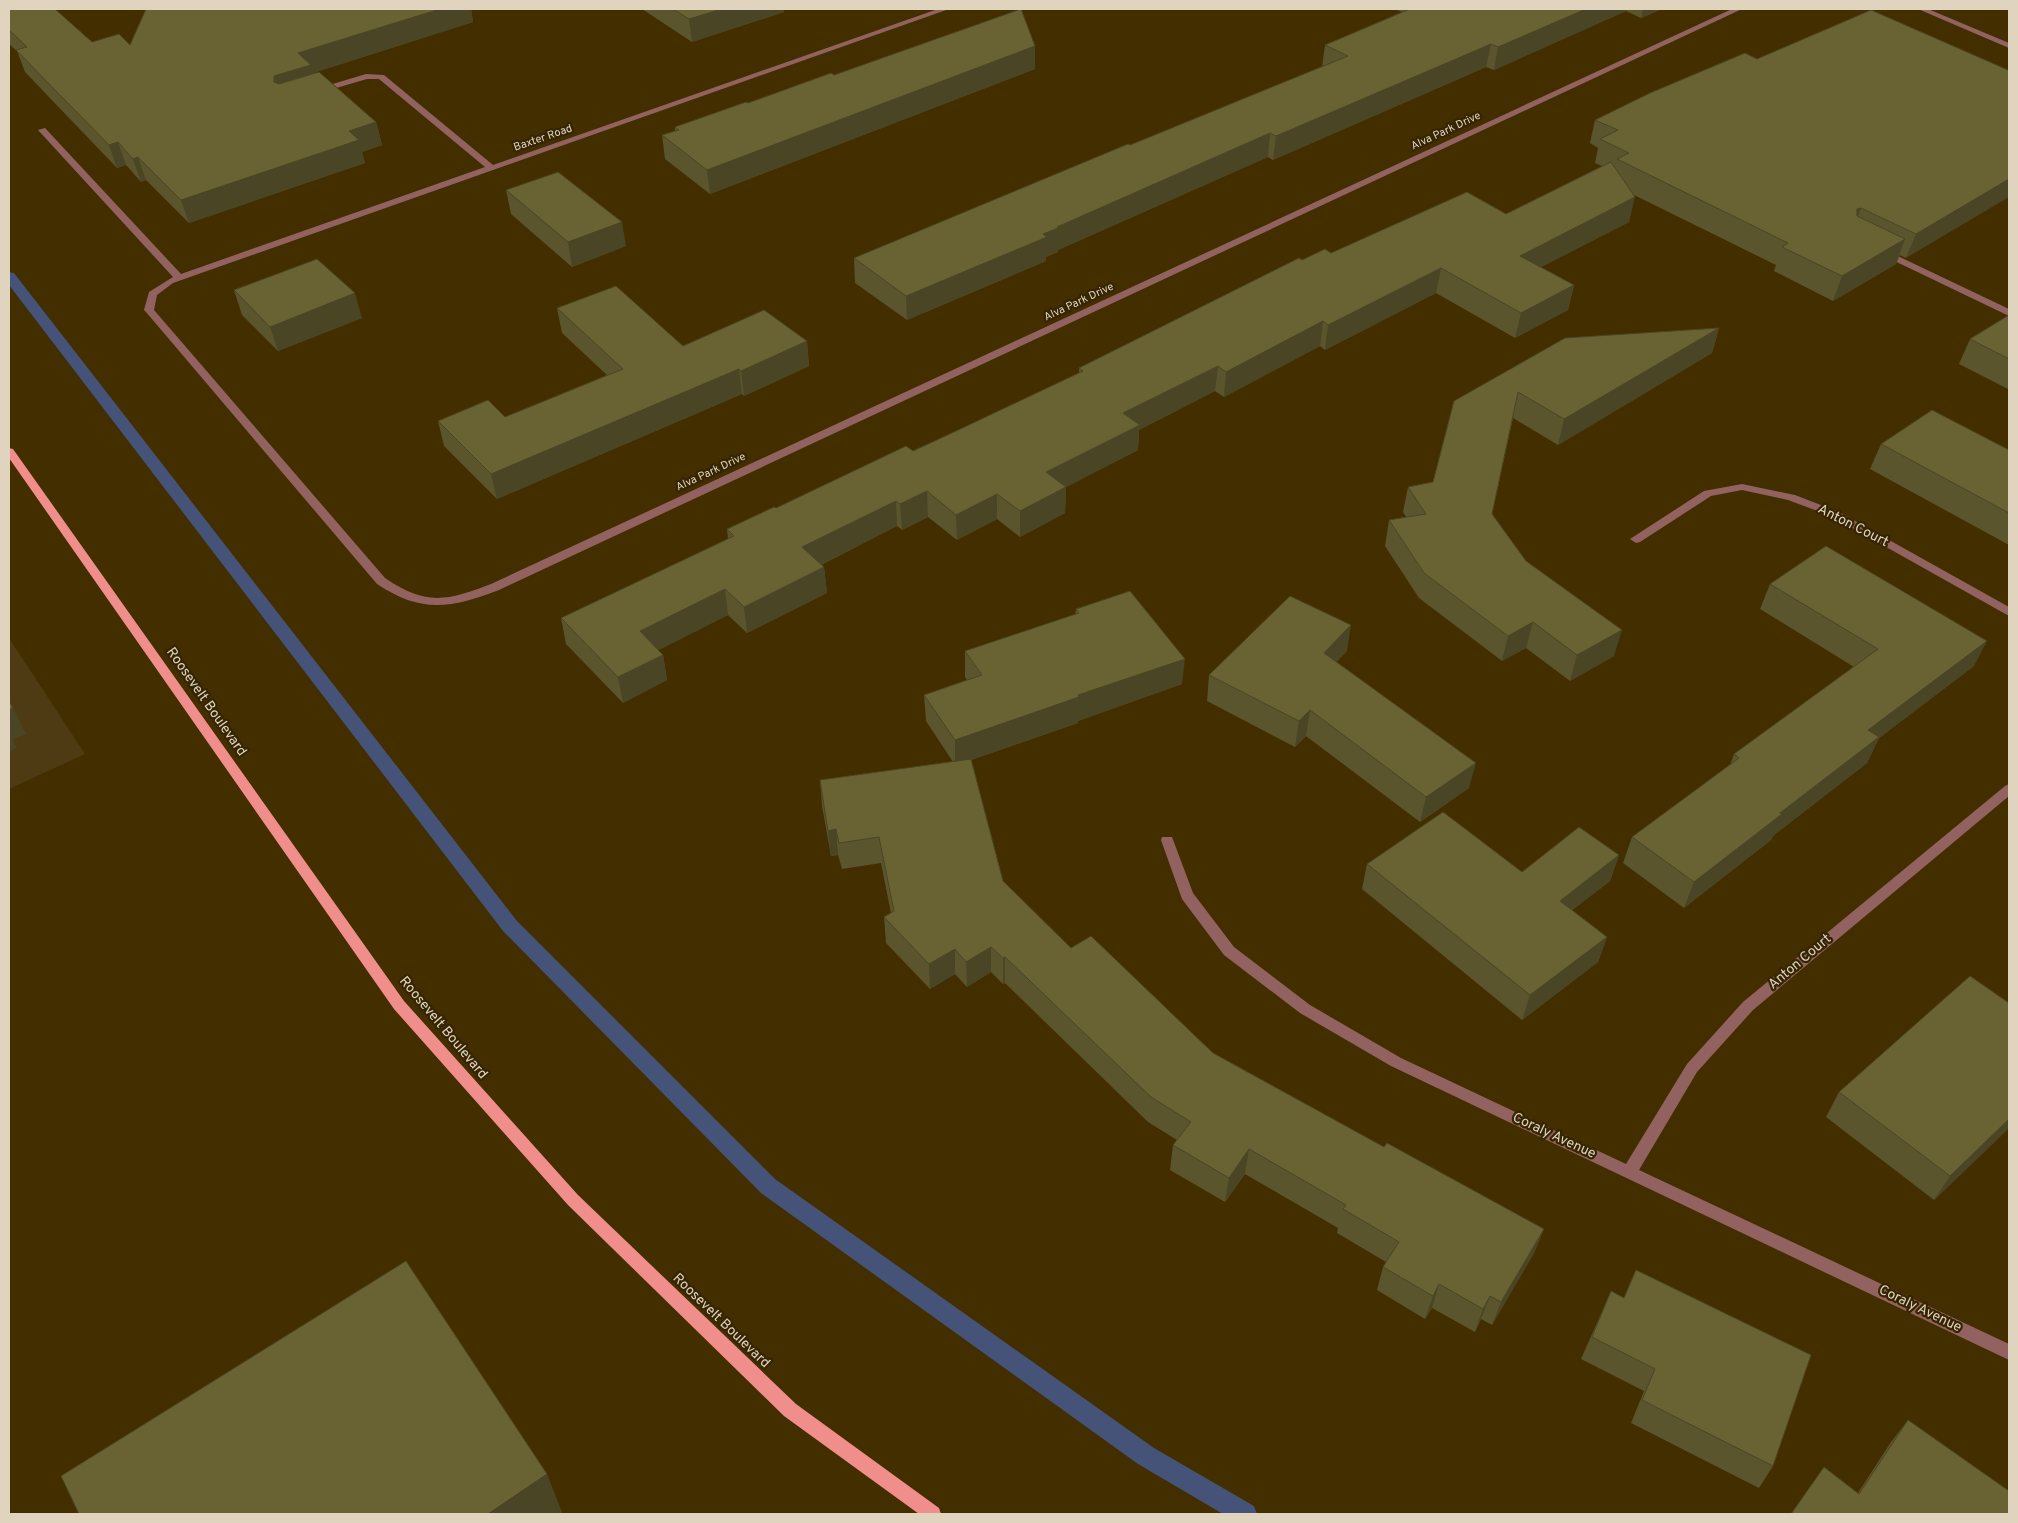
<svg xmlns="http://www.w3.org/2000/svg" width="2018" height="1523" font-family="Overpass,sans-serif">
  <rect width="100%" height="100%" fill="#432e00"/>
  <!-- built -->
  <path fill="#4e3a13" d="M 9,638 L 85,754 L 9,789 Z"/>
  <g fill="none" stroke-linecap="round" stroke-linejoin="round">
    <!-- stream -->
    <path fill="#445377" fill-rule="evenodd" d="M 9,272 L 14,273 L 517,921 L 775,1179 L 1154,1448 L 1254,1506 L 1257,1514 L 1223,1514 L 1138,1464 L 761,1193 L 503,931 L 9,285 Z"/>
    <!-- minor -->
    <g fill="#926260" fill-rule="evenodd">
      <path d="M 938,9 L 949,9 L 173,283 L 157,295 L 154,310 L 385,578 C 426,606 447,601 491,584 L 1732,9 L 1742,9 L 499,590 C 451,608 422,614 377,584 L 146,312 L 144,310 L 149,292 L 173,277 L 38,130 L 45,128 L 181,274 L 485,167 L 379,79 L 367,79 L 319,93 L 315,91 L 316,89 L 366,74 L 384,75 L 493,165 Z"/>
      <path d="M 1918,9 L 1928,9 L 2009,43 L 2009,48 Z"/>
      <path d="M 1883,249 L 2009,309 L 2009,316 L 1880,254 L 1878,252 Z"/>
      <path d="M 1742,484 L 1795,495 L 1839,512 L 2009,607 L 2009,616 L 1831,516 L 1788,500 L 1742,490 L 1711,496 L 1640,542 L 1636,543 L 1630,539 L 1704,491 Z"/>
      <path d="M 2009,784 L 2009,796 L 1753,1010 L 1697,1072 L 1639,1170 L 2009,1344 L 2009,1360 L 1391,1066 L 1300,1013 L 1224,955 L 1182,899 L 1161,840 L 1162,837 L 1172,837 L 1193,893 L 1234,947 L 1310,1005 L 1401,1058 L 1626,1164 L 1687,1064 L 1743,1002 L 2005,786 Z"/>
    </g>
    <!-- major -->
    <path fill="#f08e8b" fill-rule="evenodd" d="M 9,448 L 13,449 L 404,1001 L 578,1195 L 796,1404 L 939,1508 L 941,1514 L 919,1514 L 784,1416 L 568,1205 L 394,1009 L 9,458 Z"/>
  </g>
  <!-- wall -->
  <g fill="#5a552d">
    <path d="M 9,9 L 92,42 L 130,45 L 146,9 L 471,9 L 473,22 L 313,73 L 376,122 L 382,145 L 362,152 L 365,163 L 189,223 L 146,180 L 141,182 L 126,165 L 117,168 L 25,72 L 17,51 L 9,44 Z"/>
    <path d="M 642,9 L 784,9 L 784,12 L 692,42 Z"/>
    <path d="M 1395,9 L 1662,9 L 1641,18 L 1626,11 L 1494,70 L 1486,67 L 1273,160 L 1268,157 L 1058,250 L 1058,252 L 1046,257 L 1046,261 L 907,320 L 855,283 L 854,258 L 1322,67 L 1325,45 L 1402,12 Z"/>
    <path d="M 1035,46 L 1035,69 L 710,194 L 665,159 L 662,135 L 675,131 L 675,127 L 834,75 Z"/>
    <path d="M 1757,59 L 2008,70 L 1906,258 L 1900,255 L 1896,264 L 1833,301 L 1774,271 L 1776,265 L 1632,194 L 1629,222 L 1541,267 L 1574,285 L 1568,310 L 1515,338 L 1436,293 L 1325,350 L 1320,346 L 1224,397 L 1215,391 L 1139,430 L 1138,450 L 1066,487 L 1065,513 L 1020,537 L 997,519 L 957,540 L 928,517 L 902,530 L 897,526 L 821,565 L 824,567 L 827,593 L 747,633 L 728,615 L 658,650 L 663,655 L 667,680 L 623,703 L 566,644 L 561,618 L 728,539 L 727,529 L 913,451 L 954,432 L 1079,373 L 1079,368 L 1302,260 L 1331,253 L 1506,214 L 1602,166 L 1595,163 L 1598,148 L 1590,143 L 1595,120 Z"/>
    <path d="M 506,190 L 626,246 L 572,267 L 511,214 Z"/>
    <path d="M 234,290 L 362,318 L 278,351 L 242,315 Z"/>
    <path d="M 557,308 L 683,346 L 807,341 L 809,366 L 744,396 L 742,394 L 497,499 L 444,446 L 438,421 L 505,417 L 607,375 L 562,333 Z"/>
    <path d="M 2009,315 L 2009,388 L 2008,389 L 1959,364 L 1970,339 Z"/>
    <path d="M 1719,328 L 1712,353 L 1558,445 L 1513,418 L 1492,514 L 1526,561 L 1614,656 L 1570,681 L 1526,648 L 1502,661 L 1419,598 L 1385,546 L 1389,520 L 1406,517 L 1403,512 L 1408,487 L 1433,482 L 1454,401 Z"/>
    <path d="M 1881,444 L 2009,450 L 2009,545 L 1870,469 Z"/>
    <path d="M 1770,584 L 1974,666 L 1879,738 L 1867,763 L 1774,835 L 1771,840 L 1684,908 L 1623,863 L 1632,837 L 1730,765 L 1734,754 L 1854,667 L 1760,609 Z"/>
    <path d="M 1076,609 L 1182,684 L 1078,721 L 1078,723 L 971,760 L 1003,881 L 1071,948 L 1213,1053 L 1384,1147 L 1544,1229 L 1534,1253 L 1492,1325 L 1481,1319 L 1475,1332 L 1432,1308 L 1425,1319 L 1377,1290 L 1383,1267 L 1386,1262 L 1337,1233 L 1338,1228 L 1245,1174 L 1225,1202 L 1170,1170 L 1173,1145 L 1177,1140 L 1148,1122 L 1005,983 L 1003,984 L 991,972 L 967,987 L 955,974 L 930,989 L 886,943 L 884,917 L 891,913 L 881,863 L 842,869 L 838,855 L 831,856 L 822,806 L 820,780 L 953,762 L 926,721 L 924,695 L 967,680 L 965,677 L 965,651 L 1075,615 Z"/>
    <path d="M 1347,651 L 1336,662 L 1469,788 L 1420,822 L 1306,736 L 1295,747 L 1207,701 L 1209,675 Z"/>
    <path d="M 1619,855 L 1610,881 L 1572,910 L 1607,937 L 1598,962 L 1522,1020 L 1362,889 L 1367,864 L 1522,872 Z"/>
    <path d="M 2009,1003 L 2009,1128 L 1934,1200 L 1826,1117 L 1839,1092 Z"/>
    <path d="M 1636,1270 L 1773,1466 L 1759,1488 L 1631,1423 L 1644,1391 L 1581,1359 L 1611,1291 L 1624,1298 Z"/>
    <path d="M 1908,1420 L 2009,1491 L 1791,1514 L 1858,1493 L 1891,1442 Z"/>
  </g>
  <!-- shaded-wall -->
  <g fill="#4a4524">
    <path d="M 440,9 L 471,9 L 473,22 L 313,73 L 317,87 L 280,99 L 274,82 L 274,76 L 298,53 Z"/>
    <path d="M 722,9 L 784,9 L 784,12 L 692,42 L 689,19 Z"/>
    <path d="M 1586,9 L 1627,9 L 1626,11 L 1494,70 L 1498,47 Z"/>
    <path d="M 1643,9 L 1662,9 L 1641,18 Z"/>
    <path d="M 1491,44 L 1486,67 L 1273,160 L 1276,136 Z"/>
    <path d="M 1035,46 L 1035,69 L 710,194 L 707,170 Z"/>
    <path d="M 376,122 L 382,145 L 362,152 L 365,163 L 189,223 L 181,200 L 349,131 Z"/>
    <path d="M 1270,133 L 1268,157 L 1058,250 L 1058,252 L 1046,257 L 1046,261 L 907,320 L 906,296 L 1043,234 L 1057,227 Z"/>
    <path d="M 118,142 L 126,165 L 117,168 L 109,145 Z"/>
    <path d="M 138,157 L 146,180 L 141,182 L 133,159 Z"/>
    <path d="M 2009,179 L 2009,197 L 1906,258 L 1916,234 Z"/>
    <path d="M 1635,197 L 1629,222 L 1514,281 L 1520,256 Z"/>
    <path d="M 1861,208 L 1853,232 L 1857,209 Z"/>
    <path d="M 622,222 L 626,246 L 572,267 L 568,242 Z"/>
    <path d="M 1905,239 L 1896,264 L 1833,301 L 1842,276 Z"/>
    <path d="M 1441,268 L 1436,293 L 1325,350 L 1328,325 Z"/>
    <path d="M 1574,285 L 1568,310 L 1515,338 L 1521,313 Z"/>
    <path d="M 355,293 L 362,318 L 278,351 L 270,327 Z"/>
    <path d="M 1323,321 L 1320,346 L 1224,397 L 1226,372 Z"/>
    <path d="M 1719,328 L 1712,353 L 1558,445 L 1564,419 Z"/>
    <path d="M 807,341 L 809,366 L 744,396 L 741,371 Z"/>
    <path d="M 1218,366 L 1215,391 L 1139,430 L 1138,450 L 1066,487 L 1065,513 L 1020,537 L 1020,511 L 1046,472 L 1123,413 Z"/>
    <path d="M 739,369 L 742,394 L 497,499 L 491,474 Z"/>
    <path d="M 927,491 L 928,517 L 902,530 L 900,504 Z"/>
    <path d="M 997,494 L 997,519 L 957,540 L 956,515 Z"/>
    <path d="M 896,501 L 897,526 L 804,573 L 802,547 Z"/>
    <path d="M 824,567 L 827,593 L 747,633 L 744,607 Z"/>
    <path d="M 725,589 L 728,615 L 645,657 L 640,631 Z"/>
    <path d="M 1533,622 L 1526,648 L 1502,661 L 1508,636 Z"/>
    <path d="M 1351,625 L 1347,651 L 1320,679 L 1324,653 Z"/>
    <path d="M 1622,630 L 1614,656 L 1570,681 L 1577,655 Z"/>
    <path d="M 1987,641 L 1974,666 L 1879,738 L 1867,763 L 1774,835 L 1771,840 L 1684,908 L 1694,882 L 1780,813 L 1868,730 Z"/>
    <path d="M 663,655 L 667,680 L 623,703 L 618,677 Z"/>
    <path d="M 1185,659 L 1182,684 L 1078,721 L 1078,723 L 955,765 L 955,740 L 1078,695 Z"/>
    <path d="M 13,708 L 26,734 L 13,740 L 17,748 L 9,752 L 9,710 Z"/>
    <path d="M 1310,710 L 1306,736 L 1295,747 L 1299,721 Z"/>
    <path d="M 1476,763 L 1469,788 L 1420,822 L 1426,797 Z"/>
    <path d="M 836,829 L 838,855 L 831,856 L 828,831 Z"/>
    <path d="M 1619,855 L 1610,881 L 1552,926 L 1560,901 Z"/>
    <path d="M 1607,937 L 1598,962 L 1522,1020 L 1530,995 Z"/>
    <path d="M 991,947 L 991,972 L 967,987 L 966,962 Z"/>
    <path d="M 955,949 L 955,974 L 930,989 L 929,964 Z"/>
    <path d="M 1005,957 L 1005,983 L 1003,984 L 1003,958 Z"/>
    <path d="M 2009,1119 L 2009,1128 L 1934,1200 L 1950,1176 Z"/>
    <path d="M 1249,1149 L 1245,1174 L 1225,1202 L 1229,1178 Z"/>
    <path d="M 1544,1229 L 1534,1253 L 1492,1325 L 1501,1302 Z"/>
    <path d="M 1439,1284 L 1432,1308 L 1425,1319 L 1433,1296 Z"/>
    <path d="M 1490,1296 L 1481,1319 L 1475,1332 L 1483,1309 Z"/>
    <path d="M 547,1474 L 562,1512 L 559,1514 L 488,1514 Z"/>
  </g>
  <!-- building -->
  <g fill="#696334" stroke="#4a4524">
    <path d="M 9,9 L 55,9 L 92,42 L 119,34 L 130,45 L 146,9 L 440,9 L 298,53 L 311,65 L 274,76 L 274,82 L 279,84 L 319,72 L 376,122 L 349,131 L 359,140 L 181,200 L 138,157 L 133,159 L 118,142 L 109,145 L 16,50 L 27,47 L 9,30 Z"/>
    <path d="M 673,9 L 722,9 L 689,19 Z"/>
    <path d="M 1021,9 L 1035,46 L 707,170 L 662,135 L 679,130 L 675,127 L 746,102 L 748,103 L 831,73 L 834,75 Z"/>
    <path d="M 1410,9 L 1586,9 L 1498,47 L 1491,44 L 1276,136 L 1270,133 L 1057,227 L 1058,228 L 1043,234 L 1047,237 L 906,296 L 854,258 L 1128,144 L 1130,145 L 1348,56 L 1325,45 Z"/>
    <path d="M 1871,10 L 2008,70 L 2009,70 L 2009,179 L 1916,234 L 1861,208 L 1857,209 L 1857,216 L 1905,239 L 1842,276 L 1782,247 L 1788,243 L 1617,159 L 1629,153 L 1600,139 L 1618,130 L 1595,120 L 1650,93 L 1745,53 L 1757,59 Z"/>
    <path d="M 1611,162 L 1635,197 L 1520,256 L 1574,285 L 1521,313 L 1441,268 L 1328,325 L 1323,321 L 1226,372 L 1218,366 L 1123,413 L 1140,425 L 1046,472 L 1066,487 L 1020,511 L 997,494 L 956,515 L 927,491 L 900,504 L 896,501 L 802,547 L 824,567 L 744,607 L 725,589 L 640,631 L 663,655 L 618,677 L 561,618 L 734,536 L 727,529 L 774,507 L 776,508 L 906,446 L 913,451 L 954,432 L 1083,371 L 1079,368 L 1299,258 L 1302,260 L 1325,249 L 1331,253 L 1467,192 L 1506,214 Z"/>
    <path d="M 558,172 L 622,222 L 568,242 L 506,190 Z"/>
    <path d="M 317,259 L 355,293 L 270,327 L 234,290 Z"/>
    <path d="M 616,286 L 683,346 L 764,310 L 807,341 L 741,371 L 739,369 L 491,474 L 438,421 L 488,400 L 505,417 L 623,369 L 557,308 Z"/>
    <path d="M 2009,315 L 2009,359 L 1970,339 Z"/>
    <path d="M 1719,328 L 1564,419 L 1518,392 L 1492,514 L 1526,561 L 1622,630 L 1577,655 L 1533,622 L 1508,636 L 1424,573 L 1389,520 L 1426,514 L 1408,487 L 1433,482 L 1454,401 L 1565,338 Z"/>
    <path d="M 1932,410 L 2009,450 L 2009,513 L 1881,444 Z"/>
    <path d="M 1826,546 L 1987,641 L 1868,730 L 1879,737 L 1780,813 L 1782,814 L 1694,882 L 1632,837 L 1739,758 L 1734,754 L 1878,649 L 1770,584 Z"/>
    <path d="M 1130,591 L 1185,659 L 1078,695 L 1079,697 L 955,740 L 924,695 L 982,675 L 965,651 L 1079,613 L 1076,609 Z"/>
    <path d="M 1290,596 L 1351,625 L 1324,653 L 1476,763 L 1426,797 L 1310,710 L 1299,721 L 1209,675 Z"/>
    <path d="M 9,701 L 13,708 L 9,710 Z"/>
    <path d="M 971,759 L 1003,881 L 1071,948 L 1091,936 L 1213,1053 L 1384,1147 L 1387,1143 L 1544,1229 L 1501,1302 L 1490,1296 L 1483,1309 L 1439,1284 L 1433,1296 L 1383,1267 L 1399,1242 L 1343,1209 L 1346,1205 L 1249,1149 L 1229,1178 L 1173,1145 L 1191,1122 L 1151,1097 L 1005,957 L 1003,958 L 991,947 L 966,962 L 955,949 L 929,964 L 884,917 L 894,911 L 879,837 L 839,843 L 836,829 L 828,831 L 820,780 Z"/>
    <path d="M 1443,812 L 1522,872 L 1579,827 L 1619,855 L 1560,901 L 1607,937 L 1530,995 L 1367,864 Z"/>
    <path d="M 1970,976 L 2009,1003 L 2009,1119 L 1950,1176 L 1839,1092 Z"/>
    <path d="M 406,1261 L 547,1474 L 488,1514 L 79,1514 L 61,1476 Z"/>
    <path d="M 1636,1270 L 1811,1355 L 1773,1466 L 1642,1400 L 1655,1369 L 1592,1337 L 1611,1291 L 1624,1298 Z"/>
    <path d="M 1908,1420 L 2009,1491 L 2009,1514 L 1791,1514 L 1824,1467 L 1859,1494 Z"/>
  </g>
  <g text-anchor="middle" dominant-baseline="central" stroke-width="4.5" stroke-linejoin="round" paint-order="stroke">
    <!-- far-street labels -->
    <g font-size="11" fill="#e1d4be" stroke="#352503">
      <text transform="translate(1446 131) rotate(-25)">Alva Park Drive</text>
      <text transform="translate(543 138) rotate(-19)">Baxter Road</text>
      <text transform="translate(1079 302) rotate(-25)">Alva Park Drive</text>
      <text transform="translate(711 472) rotate(-25)">Alva Park Drive</text>
    </g>
    <!-- street labels -->
    <g font-size="14" fill="#e1d4be" stroke="#352503">
      <text transform="translate(1853 526) rotate(27)">Anton Court</text>
      <text transform="translate(206 702) rotate(55)">Roosevelt Boulevard</text>
      <text transform="translate(1800 962) rotate(-40)">Anton Court</text>
      <text transform="translate(443 1028) rotate(50)">Roosevelt Boulevard</text>
      <text transform="translate(1554 1136) rotate(25)">Coraly Avenue</text>
      <text transform="translate(1920 1309) rotate(26)">Coraly Avenue</text>
      <text transform="translate(721 1321) rotate(44)">Roosevelt Boulevard</text>
    </g>
  </g>
  <!-- border -->
  <rect width="2018" height="1523" fill="none" stroke="#e1d4be" stroke-width="20"/>
</svg>
